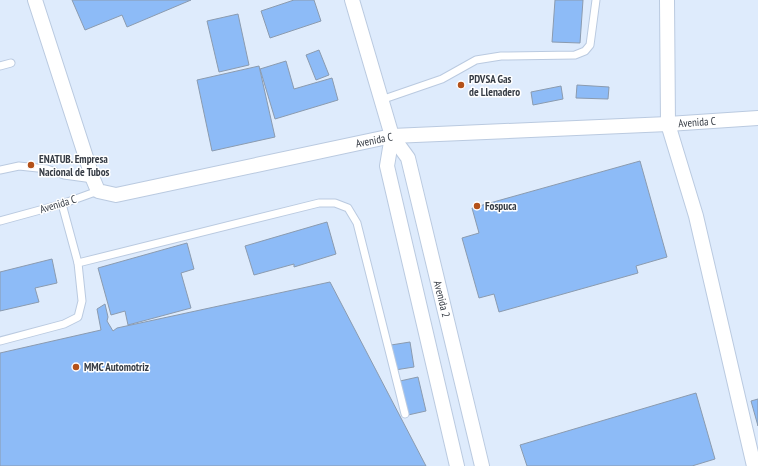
<svg xmlns="http://www.w3.org/2000/svg" width="758" height="466" font-family="'PT Sans Narrow',sans-serif">
  <rect width="100%" height="100%" fill="#edf4fd"/>
  <!-- built -->
  <rect fill="#deebfc" x="0" y="0" width="758" height="466"/>
  <!-- building -->
  <g fill="#8dbbf7" stroke="#8b9baf">
    <path d="M 72,0 L 191,0 L 127,27 L 122,15 L 85,30 Z"/>
    <path d="M 294,0 L 314,0 L 321,21 L 270,38 L 261,11 Z"/>
    <path d="M 555,0 L 583,0 L 580,43 L 552,42 Z"/>
    <path d="M 238,14 L 249,65 L 219,72 L 207,21 Z"/>
    <path d="M 319,50 L 329,75 L 316,80 L 306,55 Z"/>
    <path d="M 286,61 L 294,89 L 332,78 L 338,100 L 275,119 L 260,69 Z"/>
    <path d="M 259,66 L 275,137 L 212,151 L 197,80 Z"/>
    <path d="M 577,85 L 609,87 L 608,99 L 576,98 Z"/>
    <path d="M 561,86 L 563,99 L 533,105 L 531,92 Z"/>
    <path d="M 640,161 L 667,257 L 636,266 L 638,273 L 499,312 L 494,294 L 479,298 L 462,238 L 479,233 L 472,208 Z"/>
    <path d="M 327,222 L 336,254 L 294,267 L 294,264 L 254,275 L 245,246 Z"/>
    <path d="M 187,243 L 194,269 L 181,273 L 191,308 L 128,325 L 125,311 L 111,315 L 98,268 Z"/>
    <path d="M 52,259 L 57,283 L 35,288 L 39,302 L 0,311 L 0,272 Z"/>
    <path d="M 330,282 L 426,466 L 0,466 L 0,353 L 101,330 L 97,309 L 105,304 L 108,317 L 107,321 L 113,331 L 117,328 Z"/>
    <path d="M 410,342 L 414,367 L 395,370 L 391,345 Z"/>
    <path d="M 418,377 L 426,411 L 408,415 L 400,381 Z"/>
    <path d="M 696,393 L 715,459 L 692,466 L 527,466 L 520,445 Z"/>
    <path d="M 758,399 L 758,426 L 751,401 Z"/>
  </g>
  <g fill="none" stroke-linecap="round" stroke-linejoin="round">
    <!-- service casing -->
    <g stroke="#bacae0" stroke-width="9">
      <g id="service">
        <path d="M 0,66 L 11,63"/>
        <path d="M 381,100 L 442,79 L 476,60 L 501,56 L 575,55 L 585,51 L 590,45 L 596,0"/>
        <path d="M 0,170 L 19,166 L 47,169 L 64,175 L 93,179"/>
        <path d="M 0,221 L 62,204 L 98,191"/>
        <path d="M 78,263 L 319,203 L 335,203 L 348,208 L 357,223 L 405,414"/>
        <path d="M 0,341 L 64,324 L 78,317 L 82,301 L 78,263 L 62,204"/>
      </g>
    </g>
    <!-- minor casing -->
    <g stroke="#bacae0" stroke-width="16">
      <g id="minor">
        <path d="M 35,0 L 93,179 L 98,191 L 116,195 L 392,136 L 668,124 L 758,118"/>
        <path d="M 352,0 L 392,136 L 408,158 L 482,466"/>
        <path d="M 667,0 L 668,124 L 696,216 L 754,466"/>
        <path d="M 392,136 L 387,166 L 457,466"/>
      </g>
    </g>
    <!-- service -->
    <use href="#service" stroke="#fff" stroke-width="7"/>
    <!-- minor -->
    <use href="#minor" stroke="#fff" stroke-width="14"/>
  </g>
  <!-- markers -->
  <g fill="#b45119" stroke="#fff" stroke-width="1.5">
    <circle cx="461" cy="85" r="4"/>
    <circle cx="31" cy="165" r="4"/>
    <circle cx="477" cy="206" r="4"/>
    <circle cx="76" cy="367" r="4"/>
  </g>
  <g text-anchor="middle" dominant-baseline="central" stroke-width="3" stroke-linejoin="round" paint-order="stroke">
    <!-- poi labels -->
    <g font-size="11" font-weight="bold" fill="#353b44" stroke="#fff" text-anchor="start">
      <text x="469" y="79">PDVSA Gas<tspan x="469" dy="13">de Llenadero</tspan></text>
      <text x="39" y="159">ENATUB. Empresa<tspan x="39" dy="13">Nacional de Tubos</tspan></text>
      <text x="485" y="206">Fospuca</text>
      <text x="84" y="367">MMC Automotriz</text>
    </g>
    <!-- street labels -->
    <g font-size="11" fill="#353b44" stroke="#fff">
      <text transform="translate(697 122) rotate(-4)">Avenida C</text>
      <text transform="translate(374 140) rotate(-11)">Avenida C</text>
      <text transform="translate(58 204) rotate(-17)">Avenida C</text>
      <text transform="translate(442 299) rotate(76)">Avenida 2</text>
    </g>
  </g>
</svg>
